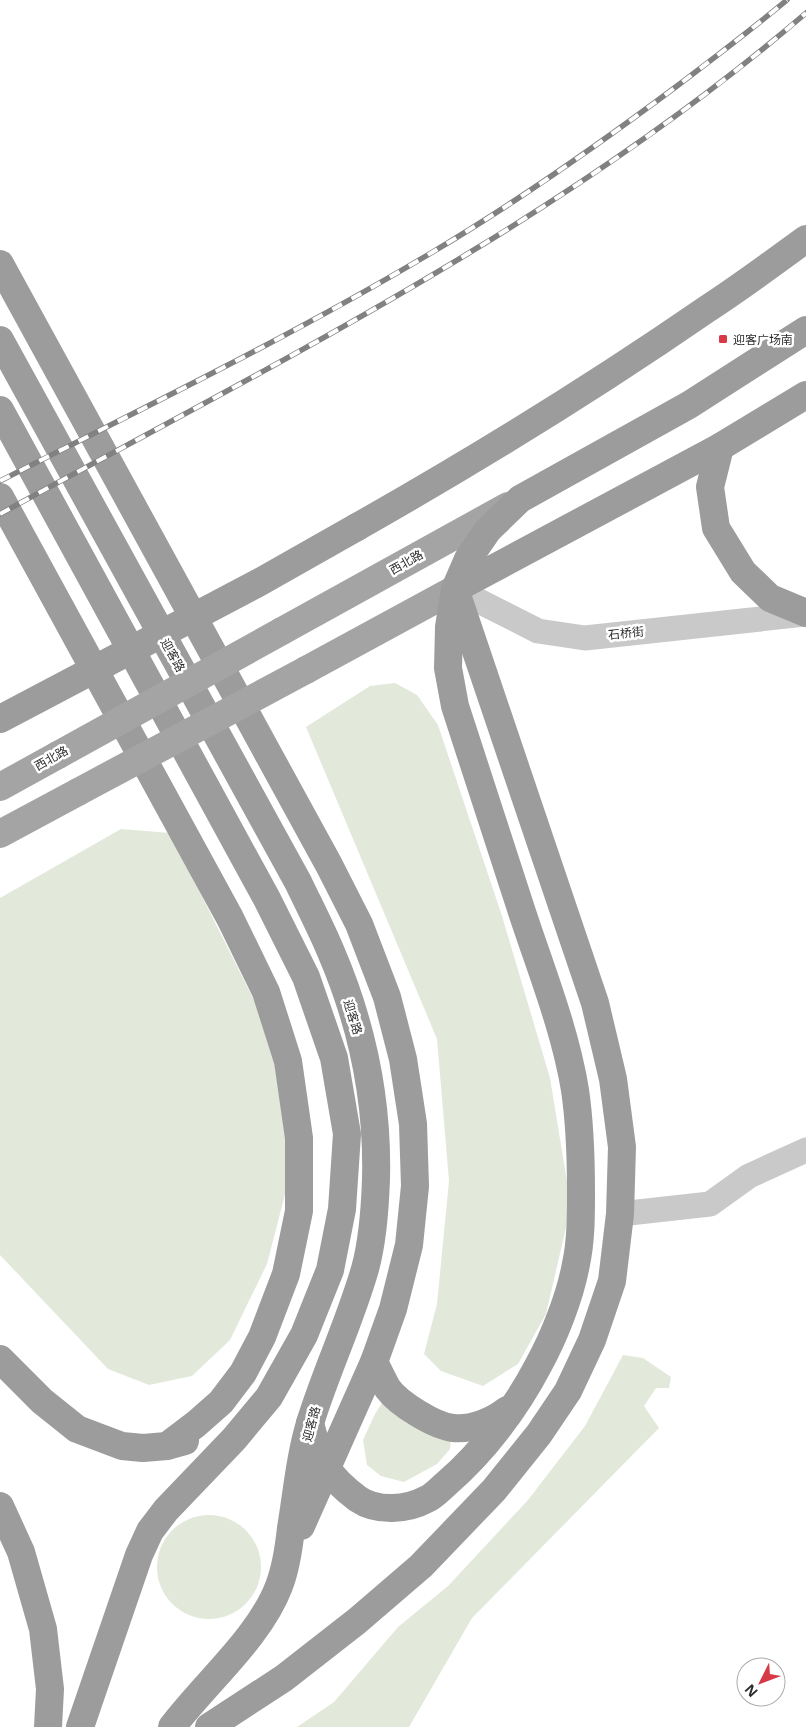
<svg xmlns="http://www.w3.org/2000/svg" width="806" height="1727" font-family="'Noto Sans','Noto Sans SC',sans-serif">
  <rect width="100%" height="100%" fill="#fff"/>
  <!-- green -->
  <g fill="#e2e9da">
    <path d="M 395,683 L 417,695 L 438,725 L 502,916 L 550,1078 L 571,1206 L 546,1314 L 518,1364 L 483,1386 L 441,1371 L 424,1354 L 437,1304 L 449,1181 L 437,1039 L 306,727 L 370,686 Z"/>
    <path d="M 121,829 L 170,833 L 267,1026 L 285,1099 L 290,1175 L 267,1264 L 230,1340 L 192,1376 L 149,1385 L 108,1369 L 0,1255 L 0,898 Z"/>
    <path d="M 623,1355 L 643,1358 L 671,1377 L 669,1388 L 656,1388 L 644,1406 L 659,1428 L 472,1618 L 409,1727 L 297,1727 L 334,1702 L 398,1627 L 448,1586 L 528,1500 L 585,1426 Z"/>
    <path d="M 384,1400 L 451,1438 L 450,1449 L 437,1464 L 404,1482 L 381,1476 L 367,1465 L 363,1440 L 375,1414 Z"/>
    <circle cx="209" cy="1567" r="52"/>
  </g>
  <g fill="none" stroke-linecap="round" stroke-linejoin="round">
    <!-- minor -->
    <g stroke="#c9c9c9" stroke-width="25">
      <path d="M 455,589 L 538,631 L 585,638 L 806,614"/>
      <path d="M 620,1214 L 710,1204 L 749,1176 L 806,1150"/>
    </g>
    <!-- primary -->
    <g stroke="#a4a4a4" stroke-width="28">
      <path d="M 282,631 L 508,506"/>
      <path d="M 306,670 L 455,589"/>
      <path d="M 0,787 L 58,755"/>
      <path d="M 0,834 L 78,792"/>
    </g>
    <!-- trunk -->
    <g stroke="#9c9c9c" stroke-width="28">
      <path d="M 0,264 L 329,865 L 359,924 L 387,997 L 403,1059 L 413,1124 L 415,1186 L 409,1245 L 393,1309 L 374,1362 L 301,1526"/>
      <path d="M 0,340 L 298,882 C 309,905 321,928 331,952 C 362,1024 378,1101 376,1179 C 375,1209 373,1240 365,1269 C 350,1321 327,1369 311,1420 C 300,1455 297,1492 291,1528 C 289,1547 286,1568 279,1586 C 260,1637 205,1683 172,1727"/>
      <path d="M 0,410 L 267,899 L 306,977 L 334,1058 L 347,1134 L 342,1209 L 330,1270 L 304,1335 L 269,1397 L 234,1439 L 166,1510 L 150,1531 L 139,1555 L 80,1727"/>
      <path d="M 720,447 L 710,487 L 716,528 L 743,572 L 770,598 L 806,613"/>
      <path d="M 0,497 L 230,918 L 266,992 L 288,1061 L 299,1138 L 299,1211 L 286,1274 L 262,1337 L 243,1373 L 221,1402 L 196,1424 L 167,1446"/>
      <path d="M 357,527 C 477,459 594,387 707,309 C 741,287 773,263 806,239"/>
      <path d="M 0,1359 L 42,1401 L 77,1429 L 122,1446 L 143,1448 L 167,1446 L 185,1441"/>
      <path d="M 374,1362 C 379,1371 383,1381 388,1389 C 399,1404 435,1426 453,1428 C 472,1430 493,1421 507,1410"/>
      <path d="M 310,1423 C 319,1460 327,1476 358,1499 C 377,1512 407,1510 427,1499 C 434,1496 441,1488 447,1483 C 484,1451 516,1408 538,1366 C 554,1337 570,1297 576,1264 C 581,1241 581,1216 581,1192 C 581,1158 580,1124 575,1090 C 565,1029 541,970 522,912 C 500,843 477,775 455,706 L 448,668 L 449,627 L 455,589 L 468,559 L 488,530 L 520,499 L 689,405 L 806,330"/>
      <path d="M 0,1506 L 21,1552 L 43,1629 L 50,1689 L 48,1727"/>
      <path d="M 209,1727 L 284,1678 L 357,1621 L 421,1566 L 494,1490 L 539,1434 L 568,1391 L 592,1340 L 612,1281 L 620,1214 L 622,1147 L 613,1079 L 595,1003 L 455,589 L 720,447 L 806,395"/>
    </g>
    <!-- rail casing -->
    <g stroke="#818181" stroke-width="5.5">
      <g id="rail">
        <path d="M 0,481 C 145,407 292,336 431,253 C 517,202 598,145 677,86 C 714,58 751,30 787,0"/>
        <path d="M 0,514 C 278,362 565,220 806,13"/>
      </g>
    </g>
    <!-- rail -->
    <use href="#rail" stroke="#fff" stroke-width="4" stroke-dasharray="11" stroke-linecap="butt"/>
    <!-- primary-bridge -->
    <g stroke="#a4a4a4" stroke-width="28">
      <path d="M 58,755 L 282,631"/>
      <path d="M 78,792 L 306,670"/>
    </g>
    <!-- trunk-bridge -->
    <path stroke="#9c9c9c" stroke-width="28" d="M 0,719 L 258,583 L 357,527"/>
  </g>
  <!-- markers -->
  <rect fill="#d83946" stroke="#fff" stroke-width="2" x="718" y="334" width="10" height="10" rx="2.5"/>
  <g text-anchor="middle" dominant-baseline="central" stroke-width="5" stroke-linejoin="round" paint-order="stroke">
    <!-- poi labels -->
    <g font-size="12" fill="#2c2c2c" stroke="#fff" text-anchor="start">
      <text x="733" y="339">迎客广场南</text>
    </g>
    <!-- street labels -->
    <g font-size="12" fill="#2c2c2c" stroke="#fff">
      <text transform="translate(406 562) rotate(-29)">西北路</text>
      <text transform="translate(626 633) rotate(-6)">石桥街</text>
      <text transform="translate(173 655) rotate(61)">迎客路</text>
      <text transform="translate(51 758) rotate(-29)">西北路</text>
      <text transform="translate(353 1017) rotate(73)">迎客路</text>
      <text transform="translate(311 1424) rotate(-75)">迎客路</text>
    </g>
  </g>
  <!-- north arrow -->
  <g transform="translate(761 1682) rotate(228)"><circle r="24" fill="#ffffff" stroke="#ababab"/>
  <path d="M0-4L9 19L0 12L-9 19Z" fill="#d83946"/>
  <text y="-8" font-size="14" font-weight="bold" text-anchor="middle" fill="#2c2c2c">N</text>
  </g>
</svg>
